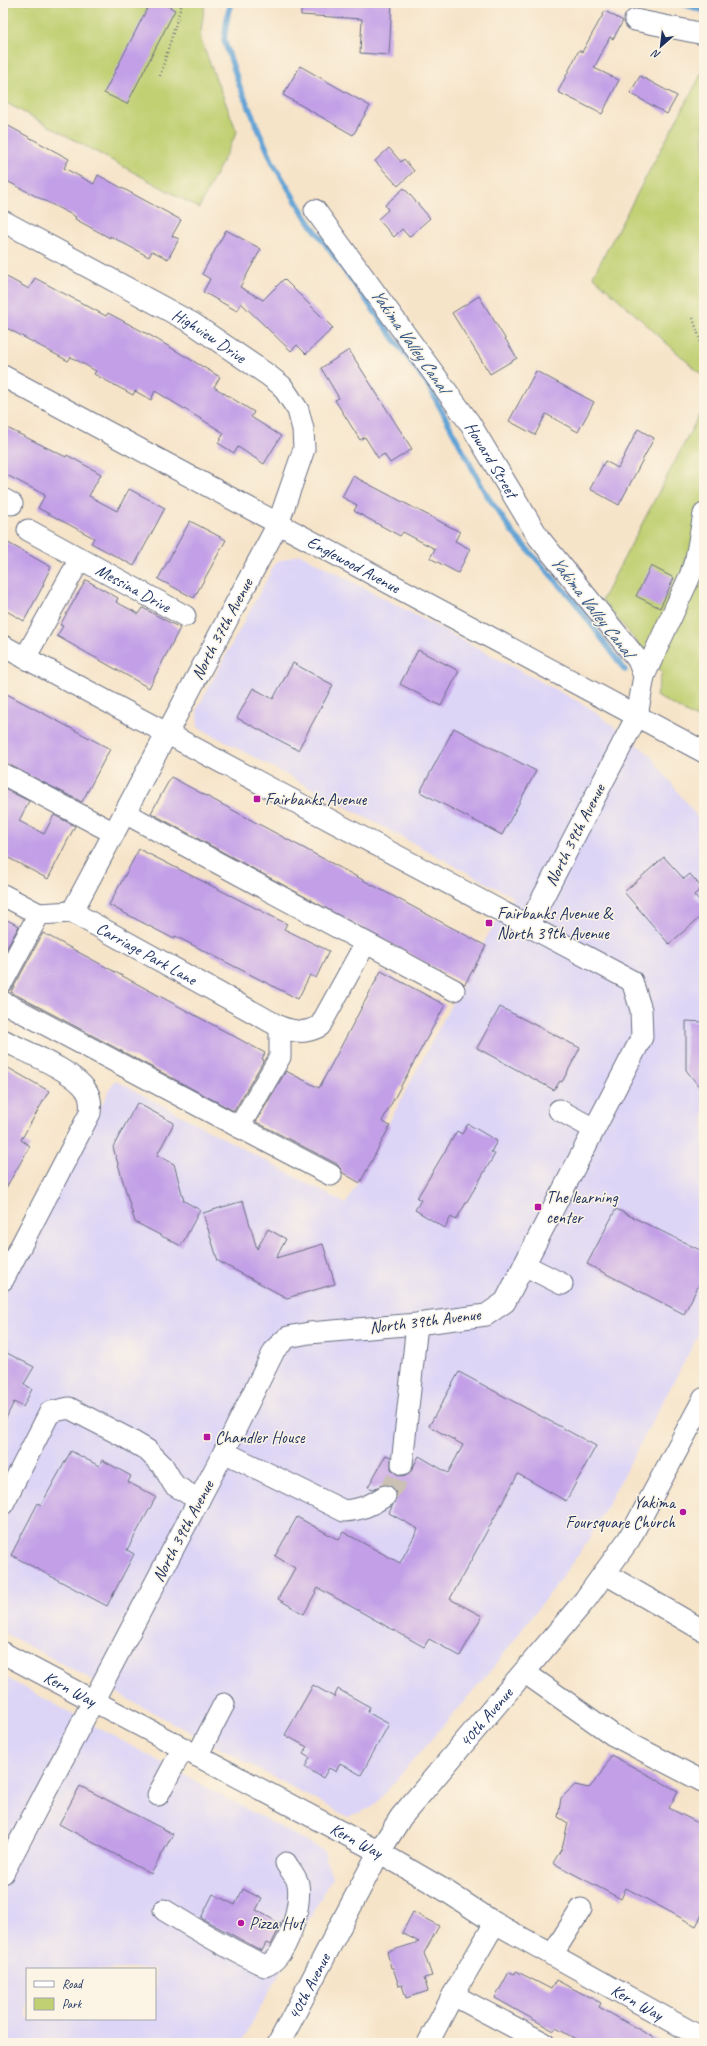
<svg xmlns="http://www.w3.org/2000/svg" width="707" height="2046" font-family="Caveat,sans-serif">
  <rect width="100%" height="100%" fill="#fcf5e5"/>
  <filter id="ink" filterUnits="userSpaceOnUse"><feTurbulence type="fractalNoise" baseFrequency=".025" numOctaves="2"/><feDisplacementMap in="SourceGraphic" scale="8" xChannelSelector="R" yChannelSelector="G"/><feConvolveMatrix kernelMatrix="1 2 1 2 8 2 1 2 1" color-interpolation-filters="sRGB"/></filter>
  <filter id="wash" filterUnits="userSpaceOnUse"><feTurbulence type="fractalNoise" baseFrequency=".012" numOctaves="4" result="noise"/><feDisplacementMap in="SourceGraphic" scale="16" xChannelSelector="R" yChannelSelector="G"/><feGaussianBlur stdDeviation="0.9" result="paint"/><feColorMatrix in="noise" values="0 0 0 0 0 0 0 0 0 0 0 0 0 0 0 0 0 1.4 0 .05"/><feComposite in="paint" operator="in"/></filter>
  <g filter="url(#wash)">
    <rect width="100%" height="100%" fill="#f6e4c9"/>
    <!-- built -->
    <g fill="#ddd5f6" fill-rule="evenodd">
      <path d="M 300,554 L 590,708 L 649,754 L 704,826 L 704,1325 L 587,1543 L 497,1663 L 373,1807 L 348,1817 L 3,1632 L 3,1289 L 115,1080 L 346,1204 L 489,933 L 513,897 L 198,727 L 197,709 L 276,562 Z"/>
      <path d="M 3,1676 L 324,1851 L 332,1878 L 241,2043 L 3,2043 ZM 27,1969 L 155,1969 L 155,2019 L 27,2019 Z"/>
    </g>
    <!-- green -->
    <g fill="#c1d073" stroke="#6e8068">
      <path d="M 3,3 L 205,3 L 200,38 L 237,132 L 199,208 L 3,101 Z"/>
      <path d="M 704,69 L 704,377 L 593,276 Z"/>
      <path d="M 704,406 L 704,722 L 656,696 L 662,672 L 602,600 Z"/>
    </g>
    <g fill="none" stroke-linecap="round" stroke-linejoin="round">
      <!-- stream -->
      <g stroke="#62a3d5" stroke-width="5.5">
        <path d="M 231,3 L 228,13 L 224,40 L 240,87 L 273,163 L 305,216 L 429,387 L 486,494 L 513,533 L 574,601 L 625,670"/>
        <path d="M 679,3 L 704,11"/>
      </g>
    </g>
    <g id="blocks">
      <!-- building -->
      <g fill="#c29fe7">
        <path d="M 150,3 L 162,3 L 175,10 L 127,104 L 104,93 Z"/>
        <path d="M 301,3 L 392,3 L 389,55 L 360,53 L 362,19 L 301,15 Z"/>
        <path d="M 605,11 L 623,21 L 613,39 L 610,37 L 594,68 L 619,80 L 602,114 L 558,92 L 579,50 L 582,52 Z"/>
        <path d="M 300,66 L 370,106 L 353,135 L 283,95 Z"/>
        <path d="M 640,76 L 677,96 L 667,114 L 630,93 Z"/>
        <path d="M 3,123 L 69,159 L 64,168 L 94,184 L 98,175 L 181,220 L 172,236 L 179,239 L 168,259 L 152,251 L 149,257 L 110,236 L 110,238 L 75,219 L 76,217 L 3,179 Z"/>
        <path d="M 389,148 L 401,162 L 404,159 L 414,171 L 398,186 L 375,161 Z"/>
        <path d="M 404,188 L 430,218 L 409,237 L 402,229 L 394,237 L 378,219 L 388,210 L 385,205 Z"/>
        <path d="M 226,230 L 261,249 L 240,287 L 263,300 L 284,279 L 333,328 L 306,354 L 297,345 L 291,351 L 241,303 L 237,311 L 203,292 L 210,279 L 202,274 Z"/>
        <path d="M 3,275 L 29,289 L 35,278 L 106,316 L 108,313 L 153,337 L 220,377 L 214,387 L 254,412 L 251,417 L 281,436 L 264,464 L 238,447 L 234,453 L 218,443 L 224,433 L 155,391 L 151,400 L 135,391 L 133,395 L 94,374 L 96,371 L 71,357 L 68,361 L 3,326 Z"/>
        <path d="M 479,296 L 517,358 L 490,374 L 452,313 Z"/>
        <path d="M 349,350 L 412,449 L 390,463 L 384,454 L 378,458 L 365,437 L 360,440 L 335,400 L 339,398 L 321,368 Z"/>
        <path d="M 536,371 L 594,402 L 578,432 L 546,414 L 535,435 L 509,421 Z"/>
        <path d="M 3,426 L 66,457 L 67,455 L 101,474 L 89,496 L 117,511 L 129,489 L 165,508 L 134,566 L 91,543 L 94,538 L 38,508 L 45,495 L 3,473 Z"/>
        <path d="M 638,429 L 654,438 L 619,505 L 590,489 L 605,461 L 618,468 Z"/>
        <path d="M 353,476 L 460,532 L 455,541 L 470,549 L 458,573 L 430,558 L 435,549 L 403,532 L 400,536 L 354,511 L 357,505 L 342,497 Z"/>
        <path d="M 190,521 L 226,540 L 194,598 L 158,579 Z"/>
        <path d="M 3,540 L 51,567 L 43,583 L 44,584 L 24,621 L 3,609 Z"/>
        <path d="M 651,566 L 674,578 L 660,608 L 636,596 Z"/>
        <path d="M 86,580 L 118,598 L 116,602 L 139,614 L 143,608 L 180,628 L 149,688 L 57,636 L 63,626 L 60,625 Z"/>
        <path d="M 418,650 L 459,671 L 441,706 L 400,684 Z"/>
        <path d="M 293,663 L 333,685 L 298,750 L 237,718 L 253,688 L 273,699 Z"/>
        <path d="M 3,692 L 110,749 L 82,802 L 3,762 Z"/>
        <path d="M 454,728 L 536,771 L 502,835 L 420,792 Z"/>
        <path d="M 171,777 L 486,946 L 465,984 L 151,813 Z"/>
        <path d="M 3,788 L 29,801 L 19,821 L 44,834 L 54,815 L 75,826 L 48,879 L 3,855 Z"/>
        <path d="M 139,849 L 287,924 L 284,929 L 329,951 L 316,978 L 310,975 L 298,999 L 175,936 L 174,939 L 109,905 Z"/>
        <path d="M 664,857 L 684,879 L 690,874 L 702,888 L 694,895 L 704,907 L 704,914 L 669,944 L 624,892 Z"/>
        <path d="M 3,918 L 19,926 L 4,953 L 3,952 Z"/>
        <path d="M 43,933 L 265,1053 L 262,1059 L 264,1060 L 234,1111 L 11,992 Z"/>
        <path d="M 381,971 L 445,1005 L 382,1121 L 390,1126 L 360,1183 L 343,1173 L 337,1164 L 256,1122 L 286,1071 L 319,1088 Z"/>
        <path d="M 500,1007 L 580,1048 L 562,1082 L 560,1081 L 554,1090 L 477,1048 Z"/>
        <path d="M 686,1021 L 704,1022 L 704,1093 L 686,1070 Z"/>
        <path d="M 3,1065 L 49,1091 L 21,1140 L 30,1146 L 3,1193 Z"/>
        <path d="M 137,1103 L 174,1123 L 157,1155 L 174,1164 L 184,1201 L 200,1210 L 181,1246 L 135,1222 L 113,1147 Z"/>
        <path d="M 468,1124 L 497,1141 L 491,1152 L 495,1154 L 456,1220 L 451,1217 L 445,1228 L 415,1210 L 421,1200 L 417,1198 L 457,1131 L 462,1134 Z"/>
        <path d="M 243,1201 L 257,1249 L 268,1229 L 286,1239 L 276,1258 L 323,1244 L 335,1284 L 287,1298 L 218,1261 L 203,1213 Z"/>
        <path d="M 616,1209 L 704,1252 L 704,1275 L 684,1314 L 587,1264 Z"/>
        <path d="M 3,1351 L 34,1367 L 24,1384 L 32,1389 L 23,1407 L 14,1402 L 3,1424 Z"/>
        <path d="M 459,1372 L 596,1446 L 566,1501 L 518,1474 L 450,1599 L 482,1616 L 460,1656 L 429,1639 L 424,1647 L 318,1588 L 304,1614 L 278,1599 L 295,1568 L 275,1556 L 297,1517 L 339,1540 L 343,1532 L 400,1563 L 418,1529 L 389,1513 L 397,1496 L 395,1490 L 391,1486 L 384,1484 L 373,1489 L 368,1487 L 386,1455 L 391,1457 L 391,1469 L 400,1476 L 406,1475 L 411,1471 L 419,1456 L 448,1473 L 463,1445 L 429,1426 Z"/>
        <path d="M 71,1451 L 99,1466 L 102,1460 L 131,1476 L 128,1482 L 156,1497 L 127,1550 L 134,1554 L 107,1606 L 11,1555 L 38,1503 L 41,1505 Z"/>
        <path d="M 313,1685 L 334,1697 L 338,1689 L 370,1707 L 367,1712 L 389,1724 L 361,1775 L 340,1763 L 336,1772 L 329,1768 L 323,1778 L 305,1767 L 310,1758 L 303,1754 L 307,1747 L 285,1735 Z"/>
        <path d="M 611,1755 L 678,1791 L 669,1808 L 704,1826 L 704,1911 L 696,1926 L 626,1888 L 621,1899 L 553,1863 L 562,1848 L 568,1823 L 558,1817 L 561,1798 L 575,1785 L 589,1788 L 602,1773 Z"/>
        <path d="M 80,1786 L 173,1834 L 151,1874 L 59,1824 Z"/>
        <path d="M 243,1889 L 262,1899 L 256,1910 L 281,1924 L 271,1945 L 266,1943 L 262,1951 L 201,1918 L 213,1894 L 235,1905 Z"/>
        <path d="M 413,1912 L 439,1926 L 424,1953 L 432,1976 L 424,1978 L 428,1991 L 406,1998 L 402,1985 L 399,1986 L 393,1968 L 391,1968 L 387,1952 L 419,1942 L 402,1933 Z"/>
        <path d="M 516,1971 L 551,1989 L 556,1980 L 601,2003 L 599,2007 L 663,2043 L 583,2043 L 556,2028 L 554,2031 L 495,1998 L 509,1972 L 515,1974 Z"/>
      </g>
    </g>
  </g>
  <g filter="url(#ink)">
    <use href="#blocks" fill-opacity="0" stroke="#686e83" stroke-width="1"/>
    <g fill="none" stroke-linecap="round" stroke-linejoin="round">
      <!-- minor-tunnel -->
      <path stroke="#cac0b4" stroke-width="21" stroke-dasharray="21 10" stroke-linecap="butt" d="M 385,1496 C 394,1486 399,1477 402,1464"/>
      <!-- minor casing -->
      <g stroke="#686e83" stroke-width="23">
        <g id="minor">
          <path d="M 635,20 L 704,34"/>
          <path id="s1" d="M 315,210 L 469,422 L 539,538 L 638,660 L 644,676 L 637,716 L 528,926"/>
          <path id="s2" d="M 3,221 L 192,323 L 268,375 L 282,386 L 298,410 L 303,429 L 304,449 L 278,524 L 72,912 L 280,1027 C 295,1032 305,1034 320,1026 L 365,944"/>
          <path id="s3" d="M 3,376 L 704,752"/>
          <path d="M 3,499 L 12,504"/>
          <path id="s4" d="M 28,530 L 185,616"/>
          <path d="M 3,646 L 632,981 L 641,1010 L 642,1037 L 505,1302 L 486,1315 L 417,1324 L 309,1333 L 288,1337 L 275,1349 L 224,1452 L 3,1873"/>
          <path d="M 25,658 L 80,559"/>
          <path d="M 644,676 L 690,576 L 696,558 L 704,514"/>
          <path d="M 3,774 L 114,833"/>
          <path d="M 125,813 L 454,990"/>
          <path d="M 3,895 L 39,914"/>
          <path d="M 3,981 L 39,914 L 72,912"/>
          <path d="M 3,1002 L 239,1127"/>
          <path d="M 280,1027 L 280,1057 L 239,1127 L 331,1175"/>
          <path d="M 3,1040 C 24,1051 74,1071 86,1090 C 91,1097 91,1104 90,1113 L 3,1280"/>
          <path d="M 559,1110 L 594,1129"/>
          <path d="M 524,1265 L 562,1284"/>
          <path d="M 224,1452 L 344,1511 C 361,1510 371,1505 385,1496"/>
          <path d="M 402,1464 L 417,1324"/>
          <path d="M 3,1504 L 50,1412 L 69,1408 L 125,1437 L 147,1450 L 163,1466 L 174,1485 L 199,1500"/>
          <path d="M 604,1573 L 704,1631"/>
          <path id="s5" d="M 3,1653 L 379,1852 L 446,1891 L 495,1923 L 704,2039"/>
          <path d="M 524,1672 L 613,1735 L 704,1782"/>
          <path d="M 197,1756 L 224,1704"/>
          <path d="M 158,1795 L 183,1748"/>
          <path d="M 164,1910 C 196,1930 230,1949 265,1966 C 287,1958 302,1907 298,1884 C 297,1877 289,1869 286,1863"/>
          <path d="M 552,1955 L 581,1909"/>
          <path d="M 453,1995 L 544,2043"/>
          <path d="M 428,2043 L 453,1995 L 495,1923"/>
        </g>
      </g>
      <!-- major casing -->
      <g stroke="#686e83" stroke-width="24">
        <g id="major">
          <path id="s6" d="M 279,2043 L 379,1852 L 401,1817 L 585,1600 L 629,1539 L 704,1399"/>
        </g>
      </g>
      <!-- path -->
      <g stroke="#686e83" stroke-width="2.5" stroke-dasharray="1 3" stroke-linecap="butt">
        <path d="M 160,76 L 182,3"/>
        <path d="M 693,318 L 704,352"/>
      </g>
      <!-- minor -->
      <use href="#minor" stroke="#fff" stroke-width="21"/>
      <!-- major -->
      <use href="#major" stroke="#fff" stroke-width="22"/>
    </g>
  </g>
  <!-- markers -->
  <g fill="#b5179e" stroke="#fcf5e5" stroke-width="1.5">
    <rect x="253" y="795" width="8" height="8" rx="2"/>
    <rect x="485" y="919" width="8" height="8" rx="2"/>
    <rect x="534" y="1203" width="8" height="8" rx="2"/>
    <rect x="203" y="1433" width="8" height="8" rx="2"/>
    <circle cx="683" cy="1512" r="4"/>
    <circle cx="241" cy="1923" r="4"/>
  </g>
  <g text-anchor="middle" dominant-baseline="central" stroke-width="3" stroke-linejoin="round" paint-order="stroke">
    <!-- street labels -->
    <g font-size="17" fill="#1b2f5e" stroke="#fcf5e5">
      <text stroke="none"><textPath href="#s2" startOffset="236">Highview Drive</textPath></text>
      <text stroke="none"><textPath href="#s1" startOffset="306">Howard Street</textPath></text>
      <text stroke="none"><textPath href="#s3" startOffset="398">Englewood Avenue</textPath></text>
      <text stroke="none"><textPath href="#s4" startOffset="120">Messina Drive</textPath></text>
      <text transform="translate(222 629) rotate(-62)">North 37th Avenue</text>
      <text transform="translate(575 835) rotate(-63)">North 39th Avenue</text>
      <text stroke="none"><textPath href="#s2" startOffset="997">Carriage Park Lane</textPath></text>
      <text transform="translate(425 1321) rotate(-7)">North 39th Avenue</text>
      <text transform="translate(183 1531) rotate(-62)">North 39th Avenue</text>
      <text stroke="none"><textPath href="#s5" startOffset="76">Kern Way</textPath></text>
      <text stroke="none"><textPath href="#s6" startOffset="388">40th Avenue</textPath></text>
      <text stroke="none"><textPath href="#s5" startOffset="400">Kern Way</textPath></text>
      <text stroke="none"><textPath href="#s6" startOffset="64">40th Avenue</textPath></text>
      <text stroke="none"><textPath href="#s5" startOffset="724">Kern Way</textPath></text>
    </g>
    <!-- poi labels -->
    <g font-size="17" fill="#1b2f5e" stroke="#fcf5e5" text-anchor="start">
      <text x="265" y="799">Fairbanks Avenue</text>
      <text x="497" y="913">Fairbanks Avenue &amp;<tspan x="497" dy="20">North 39th Avenue</tspan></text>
      <text x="546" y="1197">The learning<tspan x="546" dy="20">center</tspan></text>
      <text x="215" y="1437">Chandler House</text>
      <text x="675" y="1502" text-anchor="end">Yakima<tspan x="675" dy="20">Foursquare Church</tspan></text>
      <text x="249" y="1923">Pizza Hut</text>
    </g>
    <!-- water labels -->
    <g font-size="18" font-style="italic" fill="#345888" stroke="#fcf5e5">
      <text transform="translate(410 340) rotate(55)">Yakima Valley Canal</text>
      <text transform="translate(592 606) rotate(52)">Yakima Valley Canal</text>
    </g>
  </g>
  <!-- margin -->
  <rect width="707" height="2046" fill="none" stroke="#fcf5e5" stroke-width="16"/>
  <!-- legend -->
  <rect x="26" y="1968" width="130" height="52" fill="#fcf5e5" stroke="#a2a6af"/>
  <rect x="34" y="1981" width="20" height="6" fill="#ffffff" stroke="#a2a6af"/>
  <text x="62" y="1988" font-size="12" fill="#1b2f5e">Road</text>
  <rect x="34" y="1998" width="20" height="12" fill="#c1d073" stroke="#a2a6af"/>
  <text x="62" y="2008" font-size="12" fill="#1b2f5e">Park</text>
  <!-- north arrow -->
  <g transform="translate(661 46) rotate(208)" stroke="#fcf5e5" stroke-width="3" paint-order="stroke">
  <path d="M0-3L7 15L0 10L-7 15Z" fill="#1b2f5e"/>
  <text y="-6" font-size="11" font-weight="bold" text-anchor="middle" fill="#1b2f5e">N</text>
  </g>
</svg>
